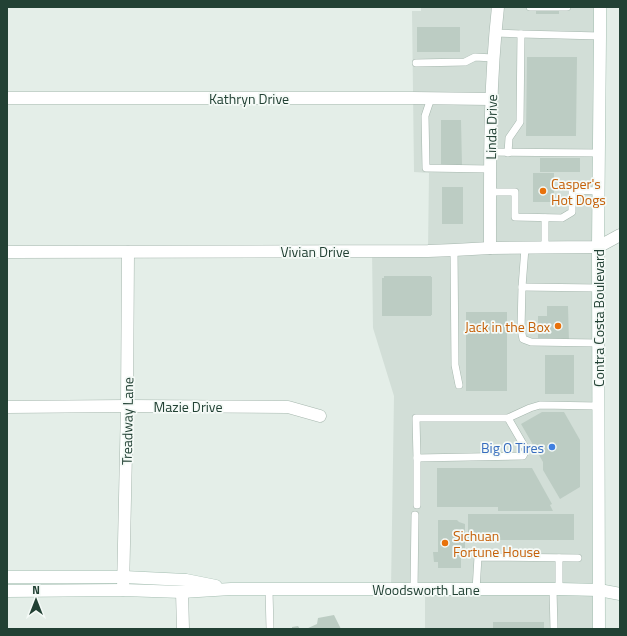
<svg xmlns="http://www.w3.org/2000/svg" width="627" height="636" font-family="'Titillium Web',sans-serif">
  <rect width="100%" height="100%" fill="#e4eee8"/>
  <!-- built -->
  <path fill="#d2ded7" d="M 421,7 L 600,7 L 599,629 L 425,629 L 425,589 L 391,589 L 394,396 L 373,328 L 372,250 L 428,250 L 429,173 L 414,172 L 412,11 L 421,11 Z"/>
  <!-- building -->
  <g fill="#bcccc3">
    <rect x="536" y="7" width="23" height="7"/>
    <rect x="417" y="27" width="43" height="25"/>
    <path d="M 527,57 L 577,57 L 576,136 L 526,136 Z"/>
    <path d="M 441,120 L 461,120 L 462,166 L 441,166 Z"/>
    <rect x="540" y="158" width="40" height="14"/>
    <rect x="533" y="173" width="21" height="29"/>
    <rect x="442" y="187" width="21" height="37"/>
    <path d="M 384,276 L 431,276 L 431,277 L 432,277 L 432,315 L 431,315 L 431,316 L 382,316 L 382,278 L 384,278 Z"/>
    <path d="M 547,306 L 568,306 L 569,342 L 538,342 L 538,316 L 547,316 Z"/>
    <rect x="466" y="312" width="41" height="79"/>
    <rect x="545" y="355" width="29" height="39"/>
    <path d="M 542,412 L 564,412 L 580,440 L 580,487 L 560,499 L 543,470 L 543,462 L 521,424 Z"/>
    <path d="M 437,468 L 532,468 L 552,504 L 550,505 L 553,511 L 498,511 L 498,507 L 437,507 Z"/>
    <rect x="468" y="514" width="106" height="26"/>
    <path d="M 438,520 L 457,520 L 459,522 L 465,524 L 465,558 L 461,558 L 461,568 L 438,568 L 438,562 L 434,562 L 433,552 L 438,552 Z"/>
    <path d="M 334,615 L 341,629 L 306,629 L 317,624 L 318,618 Z"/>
    <rect x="493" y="622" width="51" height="7"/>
    <path d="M 298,626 L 300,629 L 292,629 L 292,627 Z"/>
  </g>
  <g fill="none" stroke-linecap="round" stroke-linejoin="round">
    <!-- lane casing -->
    <g stroke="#a6b7ae" stroke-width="8">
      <g id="lane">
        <path d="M 530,7 L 567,7"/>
        <path d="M 495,33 L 521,34 L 600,36"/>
        <path d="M 416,63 L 465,62 L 475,57 L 493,58"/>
        <path d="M 431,98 L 425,116 L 426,168 L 490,169"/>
        <path d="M 490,152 L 599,153"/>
        <path d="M 508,153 L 509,138 L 520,122 L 521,34"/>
        <path d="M 490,192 L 515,192 L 515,217 L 562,218 L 572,212 L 572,190 L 599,191"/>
        <path d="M 545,218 L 545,248"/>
        <path d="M 525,248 L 522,287 L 521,329 L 523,339 L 531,342 L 598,343"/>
        <path d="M 454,250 L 455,365 L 459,385"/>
        <path d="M 522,287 L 598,288"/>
        <path d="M 508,418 L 526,449 L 523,456 L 417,458 L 416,418 L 508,418 L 530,408 L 540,405 L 598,406"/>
        <path d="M 417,458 L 417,505"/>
        <path d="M 559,558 L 559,589"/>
        <path d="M 414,589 L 415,515"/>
        <path d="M 553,589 L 554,629"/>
        <path d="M 269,590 L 270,629"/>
        <path d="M 476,590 L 478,557 L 578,558"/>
      </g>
    </g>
    <!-- street casing -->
    <g stroke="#a6b7ae" stroke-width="13">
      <g id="street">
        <path d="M 7,98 L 413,98 L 491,99"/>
        <path d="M 490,248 C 490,167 489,88 498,7"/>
        <path d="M 7,252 L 428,251 L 454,250 L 490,248 L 598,247 L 620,235"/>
        <path d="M 7,407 L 127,406 L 288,407 L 320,416"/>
        <path d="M 123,590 L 127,406 L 128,252"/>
        <path d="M 182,592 L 183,629"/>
      </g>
    </g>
    <!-- secondary casing -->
    <g stroke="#a4beb1" stroke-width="13">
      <g id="secondary">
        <path d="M 7,577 L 124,577 L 186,580 L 216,586"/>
        <path d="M 7,591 L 123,590 L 182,592 L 231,589 L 559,589 L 599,590 L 620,594"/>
        <path d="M 599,629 L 598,247 L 600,36 L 600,7"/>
      </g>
    </g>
    <!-- lane -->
    <use href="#lane" stroke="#fff" stroke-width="7"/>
    <!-- street -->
    <use href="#street" stroke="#fff" stroke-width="12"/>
    <!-- secondary -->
    <use href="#secondary" stroke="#fff" stroke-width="12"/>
  </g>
  <!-- markers -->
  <g fill="#e8710a" stroke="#f5faf7" stroke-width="1.5">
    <circle cx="543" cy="191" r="4"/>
    <circle cx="558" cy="326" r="4"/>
    <circle cx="445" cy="543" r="4"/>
  </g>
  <circle fill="#3f7fe0" stroke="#f5faf7" stroke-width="1.5" cx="552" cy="447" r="4"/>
  <g text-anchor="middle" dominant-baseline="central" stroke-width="3.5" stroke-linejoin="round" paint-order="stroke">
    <!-- street labels -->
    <g font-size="14" fill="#224134" stroke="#f5faf7">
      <text x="249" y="98">Kathryn Drive</text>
      <text transform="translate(491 127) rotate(-89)">Linda Drive</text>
      <text x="315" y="251">Vivian Drive</text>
      <text transform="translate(598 318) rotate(-90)">Contra Costa Boulevard</text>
      <text x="188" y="406">Mazie Drive</text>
      <text transform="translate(127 421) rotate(-89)">Treadway Lane</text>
      <text x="426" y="589">Woodsworth Lane</text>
    </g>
    <!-- food labels -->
    <g font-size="14" fill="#c56008" stroke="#f5faf7" text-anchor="start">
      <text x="551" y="183">Casper's<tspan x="551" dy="16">Hot Dogs</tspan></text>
      <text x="550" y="326" text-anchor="end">Jack in the Box</text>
      <text x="453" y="535">Sichuan<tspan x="453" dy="16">Fortune House</tspan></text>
    </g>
    <!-- shop labels -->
    <g font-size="14" fill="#366cbe" stroke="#f5faf7" text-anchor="end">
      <text x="544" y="447">Big O Tires</text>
    </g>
  </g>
  <!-- border -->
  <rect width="627" height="636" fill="none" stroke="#224134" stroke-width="16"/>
  <!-- north arrow -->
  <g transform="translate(36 600)" stroke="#f5faf7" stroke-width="3" paint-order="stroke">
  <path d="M0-3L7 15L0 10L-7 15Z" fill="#224134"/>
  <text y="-6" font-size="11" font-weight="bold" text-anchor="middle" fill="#224134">N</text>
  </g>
</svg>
